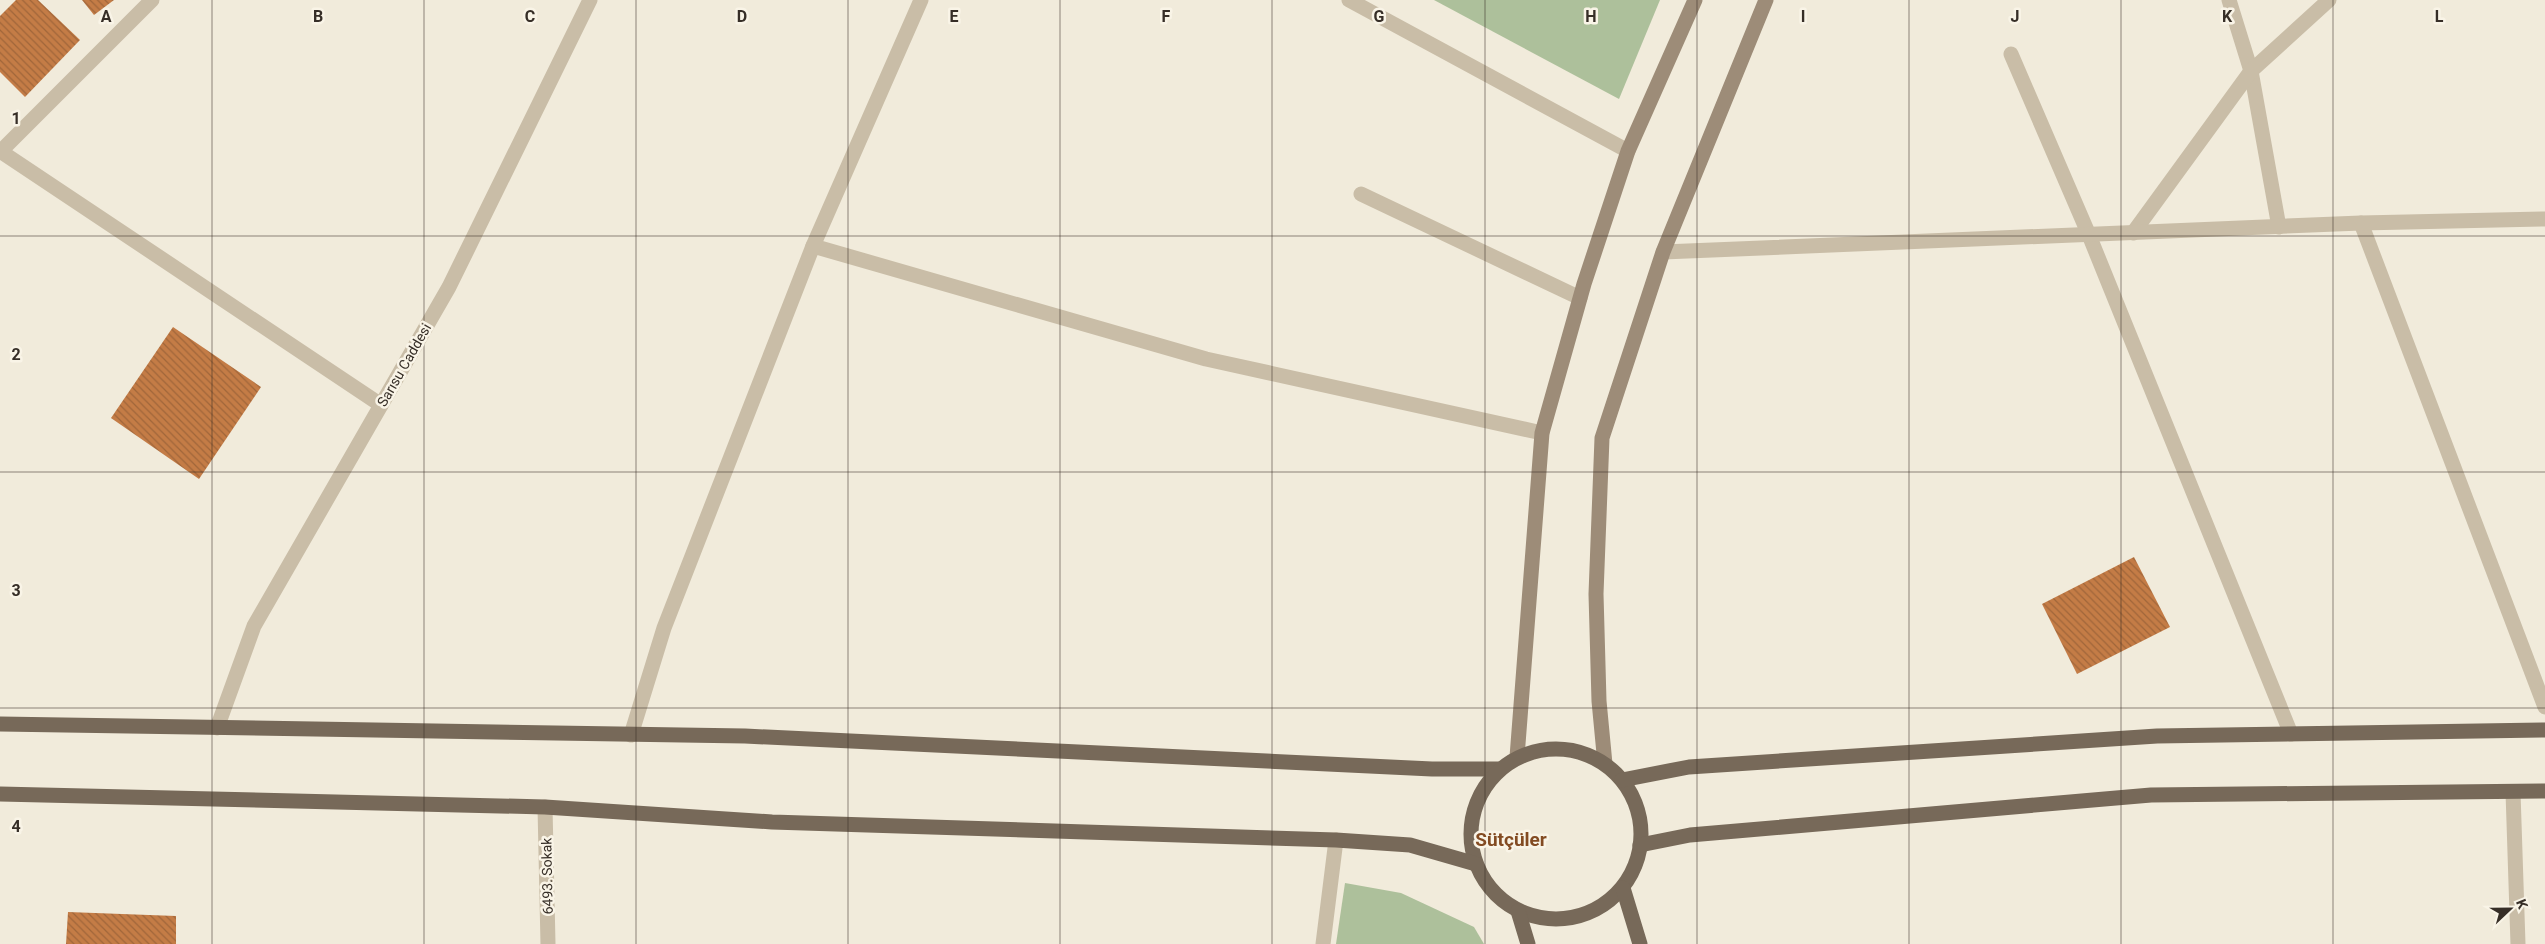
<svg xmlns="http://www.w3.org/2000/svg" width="2545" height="944" font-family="Roboto,sans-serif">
  <defs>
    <pattern id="building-back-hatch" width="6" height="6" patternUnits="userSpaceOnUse" patternTransform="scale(1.25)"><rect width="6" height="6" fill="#c47c46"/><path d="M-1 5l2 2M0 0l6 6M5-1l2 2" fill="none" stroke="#a0663a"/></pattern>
  </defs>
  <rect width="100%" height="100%" fill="#f1ebdb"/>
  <!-- green -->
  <g fill="#adc09b">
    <path d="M 1434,0 L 1660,0 L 1619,99 Z"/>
    <path d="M 1345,883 L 1401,893 L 1474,927 L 1484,944 L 1336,944 Z"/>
  </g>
  <!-- building -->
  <g fill="url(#building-back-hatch)">
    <path d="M 16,0 L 38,0 L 80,40 L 25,97 L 0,72 L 0,16 Z"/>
    <path d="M 82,0 L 114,0 L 94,15 Z"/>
    <path d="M 173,327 L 261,387 L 199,479 L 111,418 Z"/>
    <path d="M 2134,557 L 2170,627 L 2077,674 L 2042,604 Z"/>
    <path d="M 68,912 L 176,916 L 176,944 L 66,944 Z"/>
  </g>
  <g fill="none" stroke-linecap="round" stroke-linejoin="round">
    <!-- lane -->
    <g stroke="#c9bda7" stroke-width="15">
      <path d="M 2229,0 L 2251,71 L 2279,227"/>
      <path d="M 1361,194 L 1580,298"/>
      <path d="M 2133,233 L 2251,71 L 2329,0"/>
    </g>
    <!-- street -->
    <g stroke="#c9bda7" stroke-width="15">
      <path d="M 1349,0 L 1628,151"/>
      <path d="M 2011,54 L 2089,235 L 2291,734"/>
      <path d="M 0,151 L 381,405"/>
      <path d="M 0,152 L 152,0"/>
      <path d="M 2361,223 L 2545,707"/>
      <path d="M 813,246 L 1206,359 L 1542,433"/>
      <path d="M 1663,252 L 2361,223 L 2545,219"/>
      <path d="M 217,728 L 254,626 L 449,287 L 590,0"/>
      <path d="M 631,735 L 664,628 L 813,246 L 921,0"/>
      <path d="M 2513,792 L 2518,944"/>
      <path d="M 545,807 L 548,944"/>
      <path d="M 1323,944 L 1336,840"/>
    </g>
    <!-- secondary -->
    <g stroke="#9d8c78" stroke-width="15">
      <path d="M 1517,757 L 1542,433 L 1584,284 L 1628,151 L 1695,0"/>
      <path d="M 1605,764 L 1599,701 L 1596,594 L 1602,438 L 1663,252 L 1766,0"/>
    </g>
    <!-- primary -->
    <g stroke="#776959" stroke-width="15">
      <path d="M 0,724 L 745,736 L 1432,769 L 1500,769"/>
      <circle cx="1556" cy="834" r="85"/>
      <path d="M 1622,780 L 1689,767 L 2157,736 L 2545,730"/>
      <path d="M 0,794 L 545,807 L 772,822 L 1336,840 L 1410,845 L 1476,864"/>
      <path d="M 1640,845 L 1690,835 L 2151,795 L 2545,791"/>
      <path d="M 1623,888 L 1640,944"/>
      <path d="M 1518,911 L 1528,944"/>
    </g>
  </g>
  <!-- grid -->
  <path fill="none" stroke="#362e27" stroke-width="1" stroke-opacity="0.55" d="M 212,0 L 212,944M 424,0 L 424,944M 636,0 L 636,944M 848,0 L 848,944M 1060,0 L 1060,944M 1272,0 L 1272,944M 1485,0 L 1485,944M 1697,0 L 1697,944M 1909,0 L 1909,944M 2121,0 L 2121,944M 2333,0 L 2333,944M 0,236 L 2545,236M 0,472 L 2545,472M 0,708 L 2545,708"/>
  <g text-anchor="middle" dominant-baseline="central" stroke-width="5" stroke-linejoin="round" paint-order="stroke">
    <!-- street labels -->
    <g font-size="14" fill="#362e27" stroke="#f9f4e7">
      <text transform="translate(404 365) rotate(-60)">Sarısu Caddesi</text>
      <text transform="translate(547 876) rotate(-91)">6493. Sokak</text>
    </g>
    <!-- district labels -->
    <g font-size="19" font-weight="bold" fill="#834b22" stroke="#f9f4e7">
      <text x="1511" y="839">Sütçüler</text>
    </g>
  </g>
  <g font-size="16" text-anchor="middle" font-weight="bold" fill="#362e27" stroke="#f9f4e7" stroke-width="5" stroke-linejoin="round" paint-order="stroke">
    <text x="106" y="22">A</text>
    <text x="318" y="22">B</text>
    <text x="530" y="22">C</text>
    <text x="742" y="22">D</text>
    <text x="954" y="22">E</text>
    <text x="1166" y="22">F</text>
    <text x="1379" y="22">G</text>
    <text x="1591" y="22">H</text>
    <text x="1803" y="22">I</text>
    <text x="2015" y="22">J</text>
    <text x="2227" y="22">K</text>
    <text x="2439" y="22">L</text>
    <text x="16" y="124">1</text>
    <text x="16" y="360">2</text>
    <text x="16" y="596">3</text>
    <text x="16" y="832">4</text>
  </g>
  <!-- north arrow -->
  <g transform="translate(2510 909) rotate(68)" stroke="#f9f4e7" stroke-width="4" paint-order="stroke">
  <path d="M0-4L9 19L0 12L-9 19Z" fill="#362e27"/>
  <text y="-8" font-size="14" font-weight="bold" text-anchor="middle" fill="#362e27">K</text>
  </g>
</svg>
